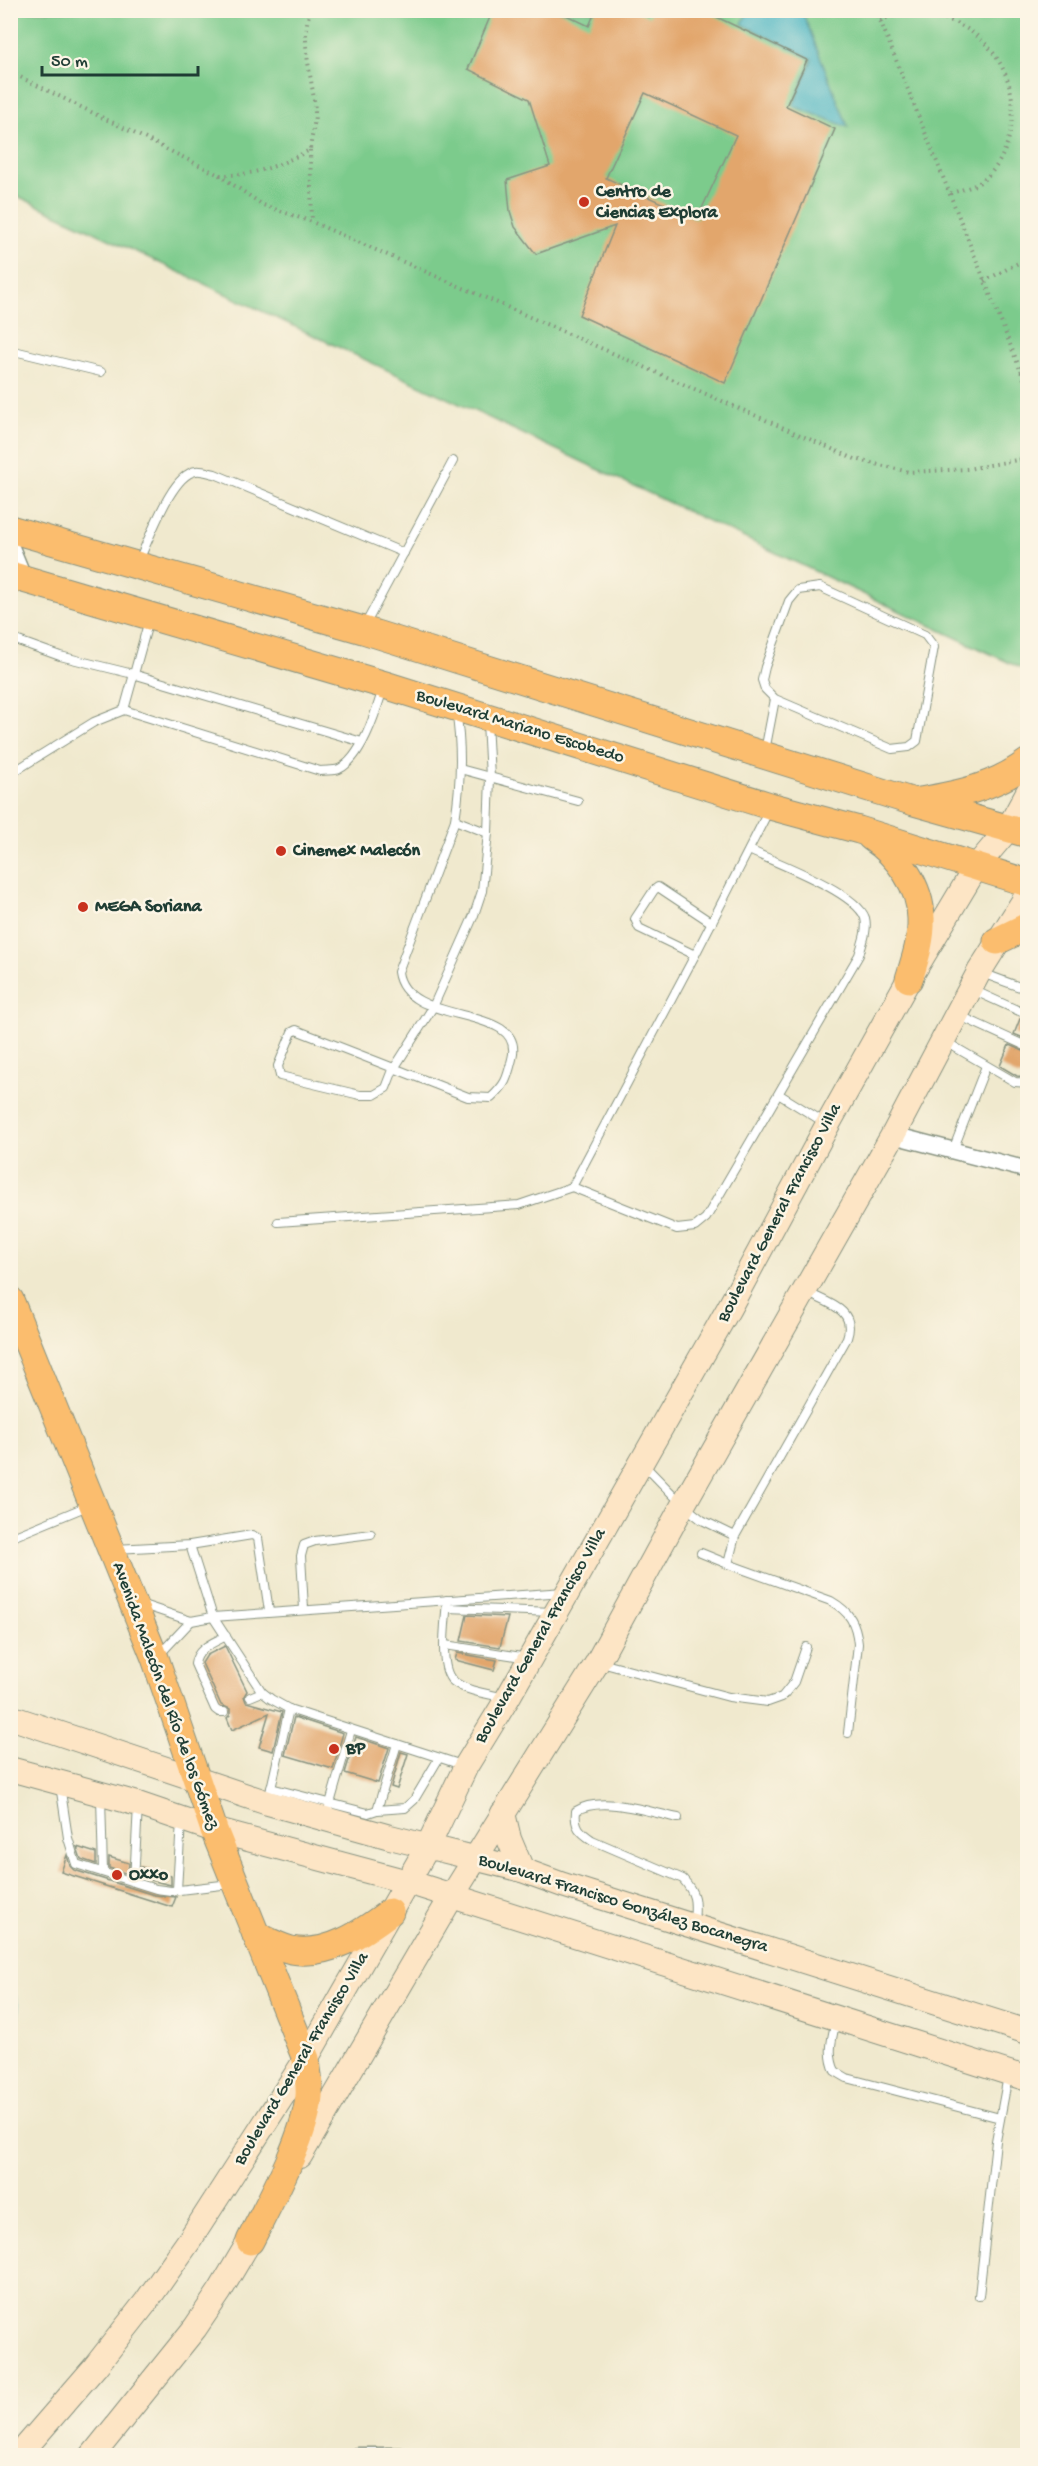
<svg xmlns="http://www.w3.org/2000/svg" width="1038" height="2466" font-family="'Gochi Hand',sans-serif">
  <rect width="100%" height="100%" fill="#fcf5e5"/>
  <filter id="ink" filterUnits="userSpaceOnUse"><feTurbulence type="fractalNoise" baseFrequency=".0167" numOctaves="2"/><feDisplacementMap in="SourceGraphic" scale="12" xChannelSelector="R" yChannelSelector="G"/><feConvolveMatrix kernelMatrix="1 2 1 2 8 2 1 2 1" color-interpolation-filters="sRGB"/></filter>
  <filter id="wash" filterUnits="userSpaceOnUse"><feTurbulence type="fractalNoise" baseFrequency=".008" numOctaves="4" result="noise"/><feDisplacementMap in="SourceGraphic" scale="24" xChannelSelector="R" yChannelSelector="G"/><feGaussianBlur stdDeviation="1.35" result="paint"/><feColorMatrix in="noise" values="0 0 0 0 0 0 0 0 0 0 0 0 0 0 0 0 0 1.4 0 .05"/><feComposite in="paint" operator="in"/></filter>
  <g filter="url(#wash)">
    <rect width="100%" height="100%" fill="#f0e9ce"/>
    <!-- green -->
    <path fill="#7bcb8c" stroke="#4d8460" stroke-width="1.5" d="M 11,11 L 1027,11 L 1027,671 L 11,193 Z"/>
    <!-- water -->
    <path fill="#47b4c2" stroke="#33787b" stroke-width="1.5" d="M 748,11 L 802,11 L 848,127 L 793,106 L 812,59 L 742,24 Z"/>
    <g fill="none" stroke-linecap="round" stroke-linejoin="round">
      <!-- stream -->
      <path stroke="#47b4c2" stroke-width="6" d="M 10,1988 L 16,2007 L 10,2120"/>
    </g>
    <g id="blocks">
      <!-- building -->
      <g fill="#e2a66c" fill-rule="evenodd">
        <path d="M 493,10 L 556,10 L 589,26 L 596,10 L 634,10 L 649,17 L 652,10 L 702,10 L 807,60 L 786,106 L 835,129 L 725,383 L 579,315 L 615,226 L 536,254 L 515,227 L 510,211 L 507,180 L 550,166 L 529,99 L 468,69 ZM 645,93 L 736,135 L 697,219 L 606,178 Z"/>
        <path d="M 1020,1019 L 1028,1021 L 1028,1040 L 1014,1034 Z"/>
        <path d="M 1009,1045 L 1028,1053 L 1028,1077 L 1017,1076 L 1000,1066 Z"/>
        <path d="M 467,1615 L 508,1617 L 500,1647 L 461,1641 Z"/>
        <path d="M 225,1646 L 247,1691 L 244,1696 L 246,1702 L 282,1712 L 273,1751 L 259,1747 L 269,1713 L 232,1730 L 227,1718 L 230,1715 L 230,1709 L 221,1705 L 202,1663 L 207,1655 Z"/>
        <path d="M 457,1653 L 497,1660 L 494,1670 L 455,1660 Z"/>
        <path d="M 294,1717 L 343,1733 L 333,1769 L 285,1755 Z"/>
        <path d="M 356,1737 L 389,1748 L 378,1783 L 345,1773 Z"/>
        <path d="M 401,1752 L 408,1754 L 397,1789 L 391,1787 Z"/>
        <path d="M 77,1847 L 96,1853 L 96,1864 L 81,1859 Z"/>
        <path d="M 67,1855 L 70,1866 L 74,1870 L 154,1895 L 176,1897 L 172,1907 L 61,1872 Z"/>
        <path d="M 109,1857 L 129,1863 L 128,1874 L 109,1868 Z"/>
        <path d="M 141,1867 L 171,1876 L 171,1885 L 141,1878 Z"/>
      </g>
    </g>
  </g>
  <g filter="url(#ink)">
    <use href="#blocks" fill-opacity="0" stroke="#889381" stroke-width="1.5"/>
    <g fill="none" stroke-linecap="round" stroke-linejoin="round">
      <!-- service casing -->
      <g stroke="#889381" stroke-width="10">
        <g id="service">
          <path d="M 10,350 L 101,372"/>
          <path d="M 138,562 C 149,541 171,474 196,471 C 201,470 209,473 215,474 L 404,553"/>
          <path d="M 364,627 L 453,461"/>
          <path d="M 10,638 L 60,656 L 133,674 L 362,742"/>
          <path d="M 124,710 L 320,771 C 326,770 334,771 339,769 C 362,758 376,711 383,689"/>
          <path d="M 456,711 C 462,747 461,783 455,820 L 398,972 C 406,1029 527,1002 512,1059 C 507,1079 506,1084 491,1098 L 468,1097 L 296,1030 L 292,1032 L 278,1066 L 280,1076 L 360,1095 L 374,1095 L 386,1088 L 393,1070 L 433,1007 L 474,915 L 482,891 L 488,833 L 490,777 L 487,722"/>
          <path d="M 765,751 L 775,699 L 765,689 L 762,680 L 765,667 L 789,601 L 798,590 L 820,587 L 925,635 L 934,647 L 917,741 L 909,747 L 892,749 L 775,699"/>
          <path d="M 460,769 L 578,801"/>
          <path d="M 10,774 L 94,722 L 124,710 L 149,620"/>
          <path d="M 455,820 L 488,833"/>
          <path d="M 695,955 L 639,928 L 635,919 L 654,890 L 658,887 L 712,923"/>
          <path d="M 982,973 L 1028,990"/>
          <path d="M 973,990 L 1028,1015"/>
          <path d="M 958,1015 L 1028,1047"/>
          <path d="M 946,1042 L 1015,1082 L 1028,1083"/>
          <path d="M 780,1095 L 827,1124"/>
          <path d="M 953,1150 L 986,1066"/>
          <path d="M 572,1187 L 677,1229 L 695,1227 L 706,1218 L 859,955 C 862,944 868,930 865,918 C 856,892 775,862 749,850"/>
          <path d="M 278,1222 L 519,1205 L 572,1187 L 695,955 L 769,810"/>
          <path d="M 806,1292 C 827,1303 857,1309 847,1338 L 735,1536 L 728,1564 L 831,1601 C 850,1612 856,1623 858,1644 L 848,1733"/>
          <path d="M 643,1464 L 683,1505 L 702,1520 L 735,1536"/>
          <path d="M 10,1538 L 90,1505"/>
          <path d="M 190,1545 L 213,1617 L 564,1592"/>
          <path d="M 115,1549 L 190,1545 L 252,1535 L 258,1538 L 269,1611"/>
          <path d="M 701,1553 L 728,1564"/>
          <path d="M 447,1600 C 446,1619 438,1668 453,1681 C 467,1692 490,1694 506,1698"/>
          <path d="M 140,1604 L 191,1621 L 213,1617 L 262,1692 L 271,1699 L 289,1709 L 465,1766"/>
          <path d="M 447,1608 L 554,1612"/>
          <path d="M 304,1609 L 301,1556 L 304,1545 L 315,1541 L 371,1534"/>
          <path d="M 445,1645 L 528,1658"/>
          <path d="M 159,1655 L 191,1621"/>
          <path d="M 601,1663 L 729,1697 L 768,1702 L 782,1697 L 794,1682 L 806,1647"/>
          <path d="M 250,1697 L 262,1692"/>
          <path d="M 224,1712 L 219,1712 L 215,1709 L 195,1664 C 197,1648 213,1643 226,1636"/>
          <path d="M 60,1785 L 68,1838 L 76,1864 L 156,1889 L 171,1891 L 230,1884"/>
          <path d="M 271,1788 L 368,1813 L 377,1810 L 397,1744"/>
          <path d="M 270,1793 L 289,1709"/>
          <path d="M 101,1797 L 103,1872"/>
          <path d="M 329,1807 L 351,1730"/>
          <path d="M 377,1810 L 405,1808 L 414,1800 L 439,1758"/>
          <path d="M 678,1818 C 650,1812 601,1795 576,1811 C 574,1827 580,1832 592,1840 L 683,1879 C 698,1896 695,1904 694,1925"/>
          <path d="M 134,1882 L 138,1805"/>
          <path d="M 177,1890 L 181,1821"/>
          <path d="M 836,2020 C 832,2038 827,2054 835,2071 L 847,2078 L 1000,2118"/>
          <path d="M 979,2296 L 996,2141 L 1008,2076"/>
        </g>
      </g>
      <!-- minor casing -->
      <g stroke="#889381" stroke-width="19">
        <g id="minor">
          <path d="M 10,545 L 24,579"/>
          <path d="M 893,1135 L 1028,1170"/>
          <path d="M 358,2456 L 401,2456"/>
        </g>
      </g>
      <!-- secondary casing -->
      <g stroke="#889381" stroke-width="26">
        <g id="secondary">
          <path d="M 10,1717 L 268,1803 L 390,1837 L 522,1870 L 563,1885 L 1028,2032"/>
          <path d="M 10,1769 L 138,1804 L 214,1830 L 408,1882 L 1028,2079"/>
          <path d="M 503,1813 L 509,1839 L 522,1870"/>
          <path d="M 300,2156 L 452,1896 L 597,1663 L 683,1505 L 893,1135 L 979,972 L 1028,894"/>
          <path d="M 18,2456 L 95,2367 L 146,2302 L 191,2238 L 306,2059 L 428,1846 L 466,1766 L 507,1699 L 729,1308 L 828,1124 L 909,979 L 976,867 L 1008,829 L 1028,792"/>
          <path d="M 92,2456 L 195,2328 L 220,2291 L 259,2225"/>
        </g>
      </g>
      <!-- primary casing -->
      <g stroke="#889381" stroke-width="29">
        <g id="primary">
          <path d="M 10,529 L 363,630 L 914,802 L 1028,834"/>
          <path d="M 10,575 L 385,685 L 770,806 L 859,830 L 1028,883"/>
          <path d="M 920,801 C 960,794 995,787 1028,762"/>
          <path d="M 871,837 C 897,854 921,886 921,919 C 922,939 915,960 909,979"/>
          <path d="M 997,941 L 1028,926"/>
          <path d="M 10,1300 L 155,1658 L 214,1830 L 306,2059 C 307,2071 310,2084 309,2096 C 306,2137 269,2203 250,2241"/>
          <path d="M 256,1935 C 268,1941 279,1947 291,1950 C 328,1957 362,1933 390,1912"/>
        </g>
      </g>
      <!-- path -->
      <g stroke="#889381" stroke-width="4" stroke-dasharray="1.5 4.5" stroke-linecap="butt">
        <path d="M 876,10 L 1028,389"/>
        <path d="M 712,15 L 714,10"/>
        <path d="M 880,20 C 887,18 895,15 902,14 C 908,13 915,14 921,14 C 981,18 1024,74 1010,133 C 1006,150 998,169 983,180 C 975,187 959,190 949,194"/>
        <path d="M 10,72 L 219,175 C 256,176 277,166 310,150 C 311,138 315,125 315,112 C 314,82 298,38 311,10"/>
        <path d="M 310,150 L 312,222"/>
        <path d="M 219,175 L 263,205 L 312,222 L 855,459 L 909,472 L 968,469 L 1028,458"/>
        <path d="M 984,281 L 1028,258"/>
        <path d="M 1020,372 L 1028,369"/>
      </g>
      <!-- service -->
      <use href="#service" stroke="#fff" stroke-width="8"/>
      <!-- minor -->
      <use href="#minor" stroke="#fff" stroke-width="16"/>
      <!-- secondary -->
      <use href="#secondary" stroke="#fde5c5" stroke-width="24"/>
      <!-- primary -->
      <use href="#primary" stroke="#fbbd6e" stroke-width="27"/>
    </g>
  </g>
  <!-- markers -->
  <g fill="#c8321e" stroke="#fcf5e5" stroke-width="2">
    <circle cx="584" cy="202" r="6"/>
    <circle cx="281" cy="851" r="6"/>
    <circle cx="83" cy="907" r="6"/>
    <circle cx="334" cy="1749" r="6"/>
    <circle cx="117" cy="1875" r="6"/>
  </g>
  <g text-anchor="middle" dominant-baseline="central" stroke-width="5" stroke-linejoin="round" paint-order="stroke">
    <!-- poi labels -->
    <g font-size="18" font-weight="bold" fill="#1f3d34" stroke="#fcf5e5" text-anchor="start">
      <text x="596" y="192">Centro de<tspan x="596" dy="21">Ciencias Explora</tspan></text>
      <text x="293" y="851">Cinemex Malecón</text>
      <text x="95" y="907">MEGA Soriana</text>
      <text x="346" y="1749">BP</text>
      <text x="129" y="1875">Oxxo</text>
    </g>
    <!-- street labels -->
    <g font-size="18" fill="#1f3d34" stroke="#fcf5e5">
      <text transform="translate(520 727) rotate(17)">Boulevard Mariano Escobedo</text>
      <text transform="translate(780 1213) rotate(-62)">Boulevard General Francisco Villa</text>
      <text transform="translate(541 1636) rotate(-60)">Boulevard General Francisco Villa</text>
      <text transform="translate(165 1696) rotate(70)">Avenida Malecón del Río de los Gómez</text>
      <text transform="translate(623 1904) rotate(17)">Boulevard Francisco González Bocanegra</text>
      <text transform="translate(302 2059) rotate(-59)">Boulevard General Francisco Villa</text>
    </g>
  </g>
  <!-- margin -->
  <rect width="1038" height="2466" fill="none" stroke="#fcf5e5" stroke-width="36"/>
  <!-- scale -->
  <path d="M42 66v9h156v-9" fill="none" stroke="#1f3d34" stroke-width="3"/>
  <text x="51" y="66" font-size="18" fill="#1f3d34" stroke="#fcf5e5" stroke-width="4.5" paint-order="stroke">50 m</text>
</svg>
